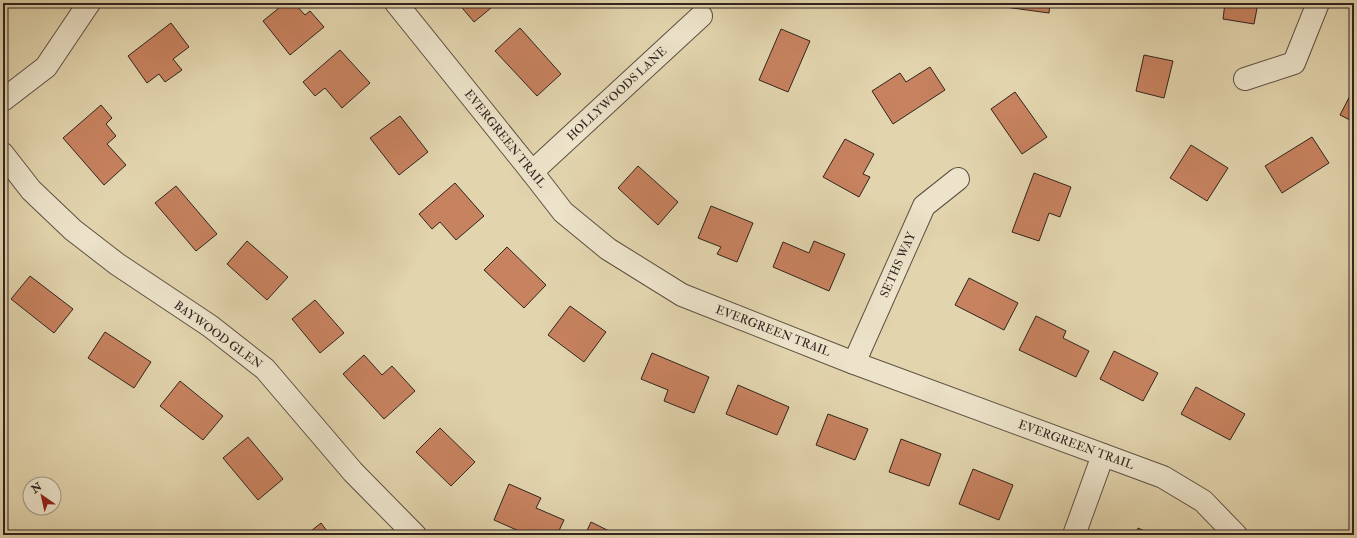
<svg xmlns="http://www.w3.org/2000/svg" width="1357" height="538" font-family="'IM FELL Double Pica',serif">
  <rect width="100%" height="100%" fill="#e2d4ad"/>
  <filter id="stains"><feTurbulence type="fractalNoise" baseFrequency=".005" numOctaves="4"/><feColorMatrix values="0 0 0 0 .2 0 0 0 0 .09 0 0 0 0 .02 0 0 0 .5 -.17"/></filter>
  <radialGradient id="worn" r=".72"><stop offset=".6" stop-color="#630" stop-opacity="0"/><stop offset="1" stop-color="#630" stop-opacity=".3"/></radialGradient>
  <!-- building -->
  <g fill="#c7825f" stroke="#31241f">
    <path d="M 285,3 L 294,3 L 305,15 L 310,11 L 324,27 L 290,55 L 263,21 Z"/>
    <path d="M 458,3 L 497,3 L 474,22 Z"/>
    <path d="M 1005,3 L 1050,3 L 1049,13 L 1005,7 Z"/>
    <path d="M 1225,3 L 1258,3 L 1254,24 L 1223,19 Z"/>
    <path d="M 171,23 L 189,47 L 173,59 L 182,70 L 165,82 L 159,74 L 147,83 L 128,56 Z"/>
    <path d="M 520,28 L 561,74 L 537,96 L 495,51 Z"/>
    <path d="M 781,29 L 810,41 L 788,92 L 759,80 Z"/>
    <path d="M 340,50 L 370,83 L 342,108 L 325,88 L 315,96 L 303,82 Z"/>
    <path d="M 1144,55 L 1173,61 L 1164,98 L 1136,91 Z"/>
    <path d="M 930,67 L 945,90 L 893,124 L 872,91 L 900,73 L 906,82 Z"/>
    <path d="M 1354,88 L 1354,122 L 1340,115 Z"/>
    <path d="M 1015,92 L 1047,137 L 1022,154 L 991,109 Z"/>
    <path d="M 101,105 L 112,118 L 106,124 L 116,136 L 107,144 L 126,165 L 104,185 L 63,138 Z"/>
    <path d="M 400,116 L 428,152 L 399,175 L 370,138 Z"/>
    <path d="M 1312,137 L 1329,163 L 1282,193 L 1265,166 Z"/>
    <path d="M 845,139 L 874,154 L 863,174 L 870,177 L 859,197 L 823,177 Z"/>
    <path d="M 1191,145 L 1228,168 L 1207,201 L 1170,178 Z"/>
    <path d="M 638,166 L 678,202 L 658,225 L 618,188 Z"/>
    <path d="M 1034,173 L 1071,187 L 1060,217 L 1049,213 L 1039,241 L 1012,232 Z"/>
    <path d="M 455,183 L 484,216 L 456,240 L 440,222 L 432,229 L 419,214 Z"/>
    <path d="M 176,186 L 217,234 L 196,251 L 155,203 Z"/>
    <path d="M 711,206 L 753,223 L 737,262 L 717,254 L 721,247 L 698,238 Z"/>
    <path d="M 247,241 L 288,277 L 267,300 L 227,264 Z"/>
    <path d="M 814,241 L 845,254 L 829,291 L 773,267 L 783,242 L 809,253 Z"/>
    <path d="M 507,247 L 546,285 L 524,308 L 484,270 Z"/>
    <path d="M 30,276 L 73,309 L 54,333 L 11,299 Z"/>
    <path d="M 969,278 L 1018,303 L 1004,330 L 955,305 Z"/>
    <path d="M 315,300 L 344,333 L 320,353 L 292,319 Z"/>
    <path d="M 570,306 L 606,332 L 584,362 L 548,335 Z"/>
    <path d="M 1036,316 L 1066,331 L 1063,338 L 1089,351 L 1076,377 L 1019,350 Z"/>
    <path d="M 105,332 L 151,362 L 134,388 L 88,358 Z"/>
    <path d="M 1114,351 L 1158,373 L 1143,401 L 1100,379 Z"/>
    <path d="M 652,353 L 709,377 L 694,413 L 664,401 L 668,390 L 641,379 Z"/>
    <path d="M 364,355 L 382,375 L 392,366 L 415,391 L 384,419 L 343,374 Z"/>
    <path d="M 180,381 L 223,416 L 203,440 L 160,406 Z"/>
    <path d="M 738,385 L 789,407 L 777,435 L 726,414 Z"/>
    <path d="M 1196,387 L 1245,414 L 1230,440 L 1181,414 Z"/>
    <path d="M 828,414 L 868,429 L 855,460 L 816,445 Z"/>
    <path d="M 440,428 L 475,462 L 451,486 L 416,452 Z"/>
    <path d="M 248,437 L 283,479 L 258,500 L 223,458 Z"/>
    <path d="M 901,439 L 941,454 L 929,486 L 889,472 Z"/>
    <path d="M 973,469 L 1013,485 L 999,520 L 959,504 Z"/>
    <path d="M 509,484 L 541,498 L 536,508 L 564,520 L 557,535 L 528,535 L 494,520 Z"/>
    <path d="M 591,522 L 617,535 L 585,535 Z"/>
    <path d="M 321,523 L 330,535 L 306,535 Z"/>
    <path d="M 1138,528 L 1153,535 L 1135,535 Z"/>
  </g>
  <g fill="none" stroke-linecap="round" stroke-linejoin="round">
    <!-- minor casing -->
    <g stroke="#5d5042" stroke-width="24">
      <g id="minor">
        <path d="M 396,3 L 532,172 L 563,212 L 608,249 L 682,295 L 854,363 L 1163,477 L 1203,501 L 1236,535"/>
        <path d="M 1245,79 L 1294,63 L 1318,3"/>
        <path d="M 3,100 L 46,67 L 89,3"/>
        <path d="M 3,154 L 31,190 L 73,230 L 117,264 L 210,326 L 265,369 L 353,472 L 415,535"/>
        <path d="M 532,172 L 701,16"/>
        <path d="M 854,363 L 924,206 L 958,179"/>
        <path d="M 1074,535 L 1103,455"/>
      </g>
    </g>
    <!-- minor -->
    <use href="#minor" stroke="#ece3ca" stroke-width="22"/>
  </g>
  <g text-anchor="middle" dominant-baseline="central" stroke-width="3.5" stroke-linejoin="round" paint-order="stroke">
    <!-- street labels -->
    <g font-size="12" fill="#31241f" stroke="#ece3ca">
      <text transform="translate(617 94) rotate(-43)">HOLLYWOODS LANE</text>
      <text transform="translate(505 139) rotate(51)">EVERGREEN TRAIL</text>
      <text transform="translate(898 265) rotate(-66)">SETHS WAY</text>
      <text transform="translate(773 331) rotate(21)">EVERGREEN TRAIL</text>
      <text transform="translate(218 335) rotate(36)">BAYWOOD GLEN</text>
      <text transform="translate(1076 445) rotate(20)">EVERGREEN TRAIL</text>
    </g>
  </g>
  <!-- margin -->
  <rect width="1357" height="538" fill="none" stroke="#e2d4ad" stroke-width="16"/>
  <rect x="4" y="4" width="1349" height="530" fill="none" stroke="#31241f" stroke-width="2"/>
  <rect x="8" y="8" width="1341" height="522" fill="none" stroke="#31241f"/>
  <!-- north arrow -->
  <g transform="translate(42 496) rotate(326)"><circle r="19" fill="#ece3ca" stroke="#a19786"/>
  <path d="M0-3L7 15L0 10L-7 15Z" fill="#8f2418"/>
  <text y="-6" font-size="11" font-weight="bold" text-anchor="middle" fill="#31241f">N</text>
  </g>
  <rect width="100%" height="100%" filter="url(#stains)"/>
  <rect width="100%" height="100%" fill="url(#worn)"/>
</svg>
